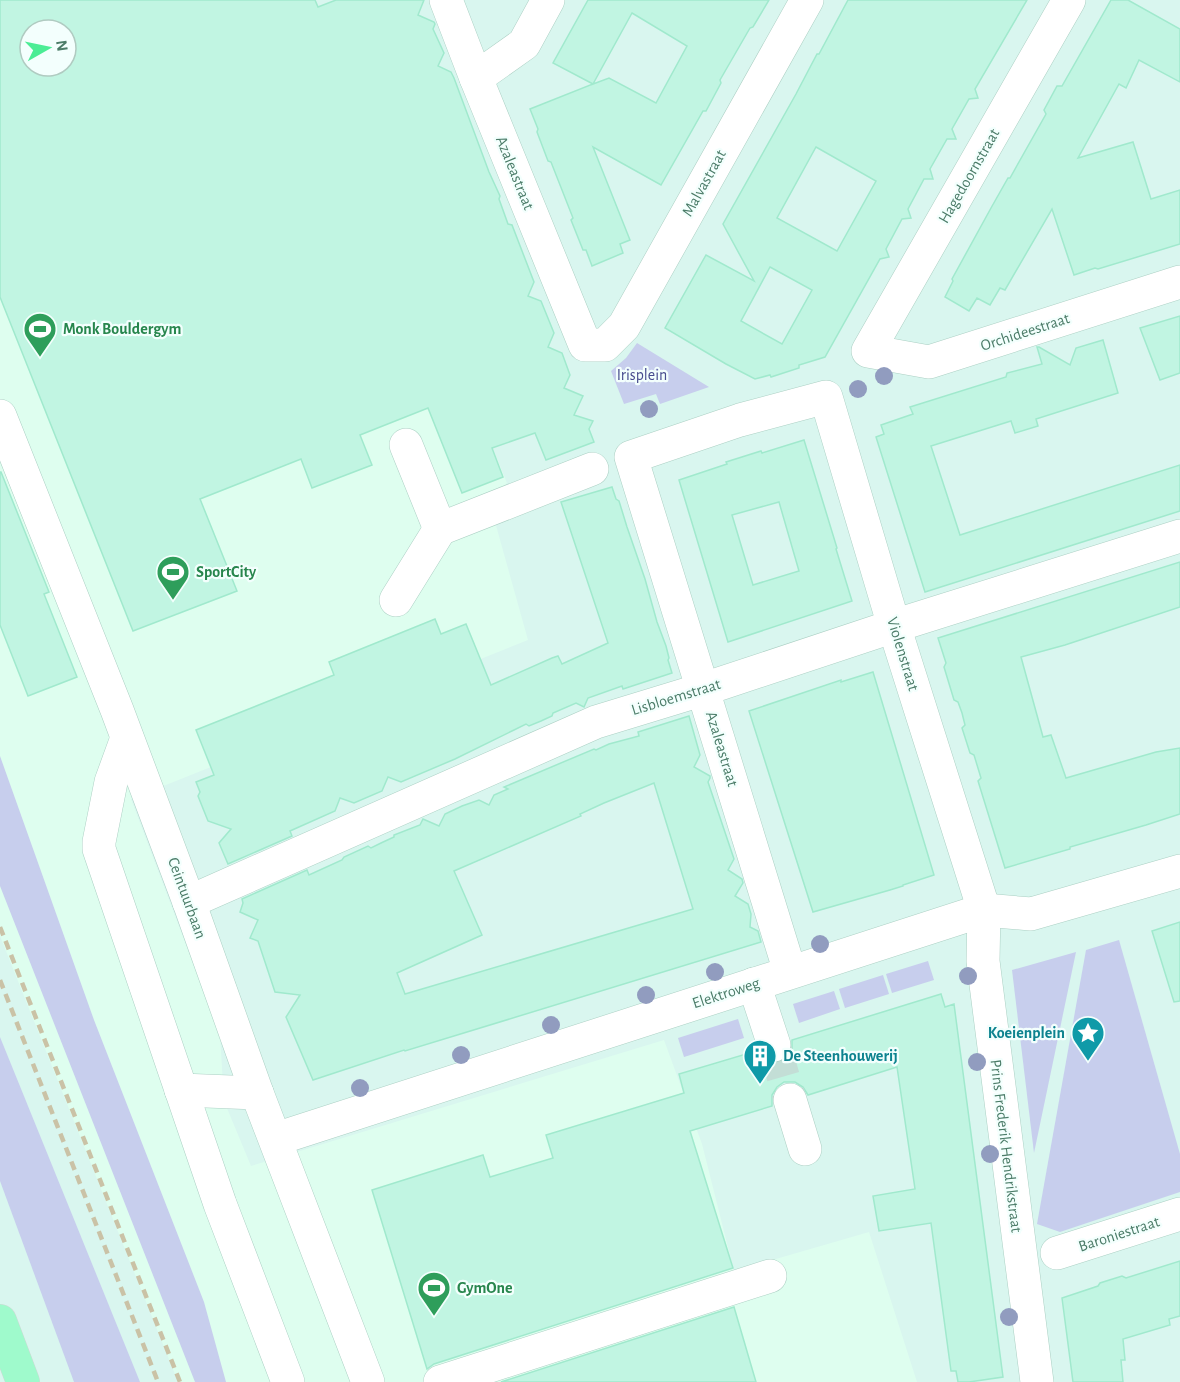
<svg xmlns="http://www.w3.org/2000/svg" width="1180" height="1382" font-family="'Alegreya Sans',sans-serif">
  <rect width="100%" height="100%" fill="#ebfefb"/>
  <!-- residential -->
  <path fill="#d9f6ef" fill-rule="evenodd" d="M 0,0 L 1180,0 L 1180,1382 L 0,1382 ZM 30,30 L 66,30 L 66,66 L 30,66 Z"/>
  <!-- commercial -->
  <path fill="#defeef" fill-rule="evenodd" d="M 0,0 L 309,0 L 507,483 L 490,504 L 528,640 L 131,799 L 220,1035 L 224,1101 L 251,1166 L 664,1040 L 702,1144 L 734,1271 L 869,1232 L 917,1382 L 178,1382 L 0,936 ZM 30,30 L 66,30 L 66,66 L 30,66 Z"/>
  <!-- green -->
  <g fill="#c7ceed">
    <path d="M 637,343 L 709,387 L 660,404 L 656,394 L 624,404 L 611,371 L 626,358 Z"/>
    <path d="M 0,756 L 94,1020 L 204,1302 L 226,1382 L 195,1382 L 0,886 Z"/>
    <path d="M 1119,940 L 1180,1154 L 1180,1192 L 1060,1232 L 1037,1224 L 1086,950 Z"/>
    <path d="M 1076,952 L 1034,1153 L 1012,970 Z"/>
    <path d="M 928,961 L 934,980 L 892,993 L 886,974 Z"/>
    <path d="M 883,975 L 889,994 L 845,1008 L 839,989 Z"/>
    <path d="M 834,991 L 840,1009 L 799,1023 L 793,1004 Z"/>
    <path d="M 738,1019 L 744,1038 L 684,1057 L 678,1038 Z"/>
    <path d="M 0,1037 L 140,1382 L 74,1382 L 0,1181 Z"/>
  </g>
  <!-- building -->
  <g fill="#c1f5e2" stroke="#a0e9cd" stroke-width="1.5" fill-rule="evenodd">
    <path d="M 0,0 L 315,0 L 318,7 L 336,0 L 424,0 L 418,15 L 434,22 L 435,24 L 433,29 L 444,53 L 438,66 L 451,72 L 454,78 L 489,172 L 500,196 L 499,199 L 508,224 L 512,225 L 534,282 L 528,296 L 541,301 L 554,333 L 548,347 L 562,353 L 570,375 L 564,388 L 583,396 L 574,415 L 593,421 L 589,429 L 594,442 L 546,460 L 535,433 L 492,448 L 503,477 L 462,493 L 428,408 L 360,435 L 372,465 L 312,488 L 301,459 L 200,499 L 237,591 L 133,631 L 0,297 ZM 30,30 L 66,30 L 66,66 L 30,66 Z"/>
    <path d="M 588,0 L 769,0 L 753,27 L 750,28 L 720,80 L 721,83 L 706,111 L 703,111 L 661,185 L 593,147 L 630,240 L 620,244 L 623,253 L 592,266 L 586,250 L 583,250 L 571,220 L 573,218 L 551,162 L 548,161 L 537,132 L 538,129 L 530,109 L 593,84 L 553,63 ZM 632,13 L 687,46 L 656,103 L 609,78 L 593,84 Z"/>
    <path d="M 848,0 L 1027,0 L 975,89 L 978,98 L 969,99 L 952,129 L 956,139 L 947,139 L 930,169 L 933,179 L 924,179 L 908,209 L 911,218 L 902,219 L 886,249 L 889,257 L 880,259 L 825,357 L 799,365 L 799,368 L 771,377 L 770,375 L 755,379 L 726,364 L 665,328 L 706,255 L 754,281 L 723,224 L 796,94 L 817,54 L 819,54 ZM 816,147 L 876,181 L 837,251 L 777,218 ZM 770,267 L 812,290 L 782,344 L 741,321 Z"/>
    <path d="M 1111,0 L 1128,0 L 1180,29 L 1180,82 L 1139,60 L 1126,88 L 1119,84 L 1078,158 L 1133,142 L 1151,199 L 1180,190 L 1180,244 L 1098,269 L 1095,268 L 1074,275 L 1052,209 L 1005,290 L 1000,288 L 990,305 L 977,298 L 969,311 L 945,297 L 953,281 L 952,279 L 991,208 L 1008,178 L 1010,178 L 1046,114 L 1044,110 L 1057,86 L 1062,86 Z"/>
    <path d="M 1180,316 L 1180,373 L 1160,380 L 1140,328 Z"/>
    <path d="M 1103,340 L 1118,393 L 1036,419 L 1038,426 L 1015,433 L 1011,421 L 931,446 L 960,535 L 1180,465 L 1180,511 L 925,592 L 876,437 L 884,434 L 881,425 L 913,414 L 910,407 L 1006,377 L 1007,373 L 1042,364 L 1037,347 L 1039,347 L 1070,365 L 1076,348 Z"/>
    <path d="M 804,440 L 837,548 L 836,549 L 852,601 L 728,642 L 679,480 L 727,464 L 726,462 L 761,451 L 762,453 ZM 779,502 L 799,571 L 753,585 L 732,515 Z"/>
    <path d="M 0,472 L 1,472 L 49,592 L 44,594 L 77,677 L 28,696 L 0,625 Z"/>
    <path d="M 612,487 L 616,499 L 619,501 L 627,527 L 645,579 L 657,622 L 666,646 L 669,658 L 668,660 L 672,673 L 623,689 L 622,686 L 588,698 L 584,707 L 576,703 L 553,713 L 552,716 L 541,721 L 529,726 L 526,724 L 514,730 L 455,759 L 401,782 L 388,777 L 382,791 L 354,803 L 340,798 L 335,811 L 290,831 L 292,836 L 228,864 L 219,843 L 231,829 L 208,821 L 198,796 L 200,792 L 196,782 L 214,775 L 196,730 L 334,675 L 329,662 L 435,619 L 441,634 L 466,624 L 491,685 L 552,658 L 558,656 L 562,664 L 608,643 L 561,502 Z"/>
    <path d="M 1180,562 L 1180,607 L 1065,645 L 1021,657 L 1043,737 L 1051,735 L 1066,778 L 1156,752 L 1180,748 L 1180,814 L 1146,825 L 1070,847 L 1070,849 L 1005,868 L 978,781 L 981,778 L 974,755 L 970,753 L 962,728 L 965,725 L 962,713 L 958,702 L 954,700 L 944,667 L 946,663 L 938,638 Z"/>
    <path d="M 873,672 L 934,875 L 903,885 L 903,886 L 890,890 L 813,912 L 749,711 L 841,680 L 841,682 Z"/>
    <path d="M 689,716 L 700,755 L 694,767 L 710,776 L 710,778 L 708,782 L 734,859 L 728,870 L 742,879 L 743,883 L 735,896 L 748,904 L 751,914 L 750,927 L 758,931 L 761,942 L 405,1051 L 404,1050 L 313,1080 L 286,1017 L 300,995 L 275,992 L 258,941 L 250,938 L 258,920 L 240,912 L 243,903 L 242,899 L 307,870 L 309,875 L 342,860 L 344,857 L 368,846 L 371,848 L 381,843 L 394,837 L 394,835 L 420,825 L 423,819 L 439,826 L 445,814 L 462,806 L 479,800 L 489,805 L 494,795 L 508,789 L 504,787 L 594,749 L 596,750 L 609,744 L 639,736 L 638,732 ZM 654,783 L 693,909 L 405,994 L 397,973 L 482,935 L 454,871 L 581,816 L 580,814 L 604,803 Z"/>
    <path d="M 1180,922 L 1180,1001 L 1174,1002 L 1152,931 Z"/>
    <path d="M 941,994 L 945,1007 L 954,1004 L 1003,1377 L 969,1382 L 958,1382 L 956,1371 L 951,1371 L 931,1223 L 879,1231 L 873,1196 L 915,1189 L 897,1067 L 808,1095 L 803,1087 L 795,1082 L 784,1082 L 777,1087 L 772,1095 L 772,1106 L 690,1131 L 733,1268 L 434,1364 L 427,1369 L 372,1190 L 483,1155 L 490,1177 L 553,1158 L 546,1135 L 684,1093 L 679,1074 L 756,1051 L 762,1059 L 771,1063 L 779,1063 L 788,1057 L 792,1048 L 792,1040 Z"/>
    <path d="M 1180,1261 L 1180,1316 L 1169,1319 L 1170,1325 L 1123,1339 L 1125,1360 L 1121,1360 L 1123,1382 L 1073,1382 L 1062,1298 L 1098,1286 L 1100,1283 L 1122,1276 L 1126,1278 Z"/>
    <path d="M 734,1307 L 756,1382 L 501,1382 Z"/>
  </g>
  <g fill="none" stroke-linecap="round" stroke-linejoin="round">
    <!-- minor-tunnel -->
    <path stroke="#c3ded6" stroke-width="33" stroke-dasharray="33 16" stroke-linecap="butt" d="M 774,1045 L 790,1100"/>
    <!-- minor casing -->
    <g stroke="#acd0c4" stroke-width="34">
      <g id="minor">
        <path d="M 446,0 L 476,78 L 585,345 L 605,345 L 624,326 L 807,0"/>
        <path d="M 1069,0 L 868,351 L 929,362 L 1180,282"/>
        <path d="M 476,78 L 524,44 L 548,0"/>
        <path d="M 0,416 L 117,710 L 189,902 L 257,1093 L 368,1382"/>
        <path d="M 406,445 L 440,529"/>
        <path d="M 396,600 L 440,529 L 592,469"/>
        <path d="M 127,738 L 111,782 L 99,842 L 99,849 L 220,1204 L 288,1382"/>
        <path d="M 189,902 L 596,722 L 704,689 L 894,626 L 1180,536"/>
        <path d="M 790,972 L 631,457 L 740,420 L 826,397 L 894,626 L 984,910 L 983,961 L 1037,1382"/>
        <path d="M 754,984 L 774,1045"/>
        <path d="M 181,1090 L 257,1093"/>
        <path d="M 790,1100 L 805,1149"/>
        <path d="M 276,1139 L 984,910 L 1031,914 L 1180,871"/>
        <path d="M 1057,1253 L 1180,1214"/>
        <path d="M 440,1382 L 770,1276"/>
      </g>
    </g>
    <!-- highway casing -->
    <g stroke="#cddad5" stroke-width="34">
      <path id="highway" d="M 0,1321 L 23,1382"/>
    </g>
    <!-- minor -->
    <use href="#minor" stroke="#fff" stroke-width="33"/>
    <!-- highway -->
    <use href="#highway" stroke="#9ffacc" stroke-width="33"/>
    <!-- rail -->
    <g stroke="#cac2a6" stroke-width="4.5" stroke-dasharray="9 6" stroke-linecap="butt">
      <path d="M 0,927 L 180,1382"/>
      <path d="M 0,980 L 158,1382"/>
    </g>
  </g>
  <!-- trees -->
  <g fill="#919cbf">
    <circle cx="884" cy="376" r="9"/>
    <circle cx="858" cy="389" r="9"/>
    <circle cx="649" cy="409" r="9"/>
    <circle cx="820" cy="944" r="9"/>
    <circle cx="715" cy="972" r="9"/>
    <circle cx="968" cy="976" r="9"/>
    <circle cx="646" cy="995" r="9"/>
    <circle cx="551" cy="1025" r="9"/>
    <circle cx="461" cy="1055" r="9"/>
    <circle cx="977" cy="1062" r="9"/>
    <circle cx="360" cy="1088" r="9"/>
    <circle cx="990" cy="1154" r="9"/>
    <circle cx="1009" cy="1317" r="9"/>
  </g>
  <!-- icons -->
  <defs>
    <g id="stadium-pin" transform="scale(1.725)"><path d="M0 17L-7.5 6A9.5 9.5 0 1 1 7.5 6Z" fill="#2e9e5b" stroke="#f3fffd"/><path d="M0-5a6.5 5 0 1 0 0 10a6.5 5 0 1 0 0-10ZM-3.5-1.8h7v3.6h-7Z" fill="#fff"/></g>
    <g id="sight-pin" transform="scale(1.725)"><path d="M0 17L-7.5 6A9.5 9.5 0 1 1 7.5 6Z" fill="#0f9aa8" stroke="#f3fffd"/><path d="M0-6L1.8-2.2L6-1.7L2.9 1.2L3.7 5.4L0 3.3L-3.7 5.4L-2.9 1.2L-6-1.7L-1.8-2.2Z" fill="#fff"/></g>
    <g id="building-pin" transform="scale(1.725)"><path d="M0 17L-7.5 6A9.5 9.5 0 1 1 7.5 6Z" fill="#0f9aa8" stroke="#f3fffd"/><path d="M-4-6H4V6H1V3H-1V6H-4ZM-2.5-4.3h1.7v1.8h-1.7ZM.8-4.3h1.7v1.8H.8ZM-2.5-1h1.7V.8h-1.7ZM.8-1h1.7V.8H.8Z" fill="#fff"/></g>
  </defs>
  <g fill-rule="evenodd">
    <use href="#stadium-pin" x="40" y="329"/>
    <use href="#stadium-pin" x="173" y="572"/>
    <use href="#sight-pin" x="1088" y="1033"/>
    <use href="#building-pin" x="760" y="1056"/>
    <use href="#stadium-pin" x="434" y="1288"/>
  </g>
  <g text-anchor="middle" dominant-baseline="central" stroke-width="4.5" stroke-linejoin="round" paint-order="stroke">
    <!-- street labels -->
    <g font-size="16" fill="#4b7c68" stroke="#f3fffd">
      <text transform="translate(515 173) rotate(68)">Azaleastraat</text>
      <text transform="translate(969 176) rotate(-60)">Hagedoornstraat</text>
      <text transform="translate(704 183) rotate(-61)">Malvastraat</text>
      <text transform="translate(1025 332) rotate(-18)">Orchideestraat</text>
      <text transform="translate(903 654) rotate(73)">Violenstraat</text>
      <text transform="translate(676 697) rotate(-17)">Lisbloemstraat</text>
      <text transform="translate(722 749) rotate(73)">Azaleastraat</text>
      <text transform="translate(187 898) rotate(70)">Ceintuurbaan</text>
      <text transform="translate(726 993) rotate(-18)">Elektroweg</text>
      <text transform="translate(1006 1146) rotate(83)">Prins Frederik Hendrikstraat</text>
      <text transform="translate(1119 1234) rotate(-18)">Baroniestraat</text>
    </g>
    <!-- leisure labels -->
    <g font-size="16" font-weight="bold" fill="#27864d" stroke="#f3fffd" text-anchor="start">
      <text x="63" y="329">Monk Bouldergym</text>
      <text x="196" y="572">SportCity</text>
      <text x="457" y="1288">GymOne</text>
    </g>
    <!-- park labels -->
    <g font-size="16" fill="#474c8e" stroke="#f3fffd">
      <text x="642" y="375">Irisplein</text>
    </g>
    <!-- culture labels -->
    <g font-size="16" font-weight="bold" fill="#0d838f" stroke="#f3fffd" text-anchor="end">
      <text x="1065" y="1033">Koeienplein</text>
      <text x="783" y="1056" text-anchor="start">De Steenhouwerij</text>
    </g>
  </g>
  <!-- north arrow -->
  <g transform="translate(48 48) rotate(81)"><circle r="28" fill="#f3fffd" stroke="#b0cbc1" stroke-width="1.5"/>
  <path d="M0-4.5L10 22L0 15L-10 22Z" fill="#4bed95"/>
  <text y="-9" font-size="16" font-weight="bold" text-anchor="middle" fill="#4b7c68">N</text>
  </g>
</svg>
